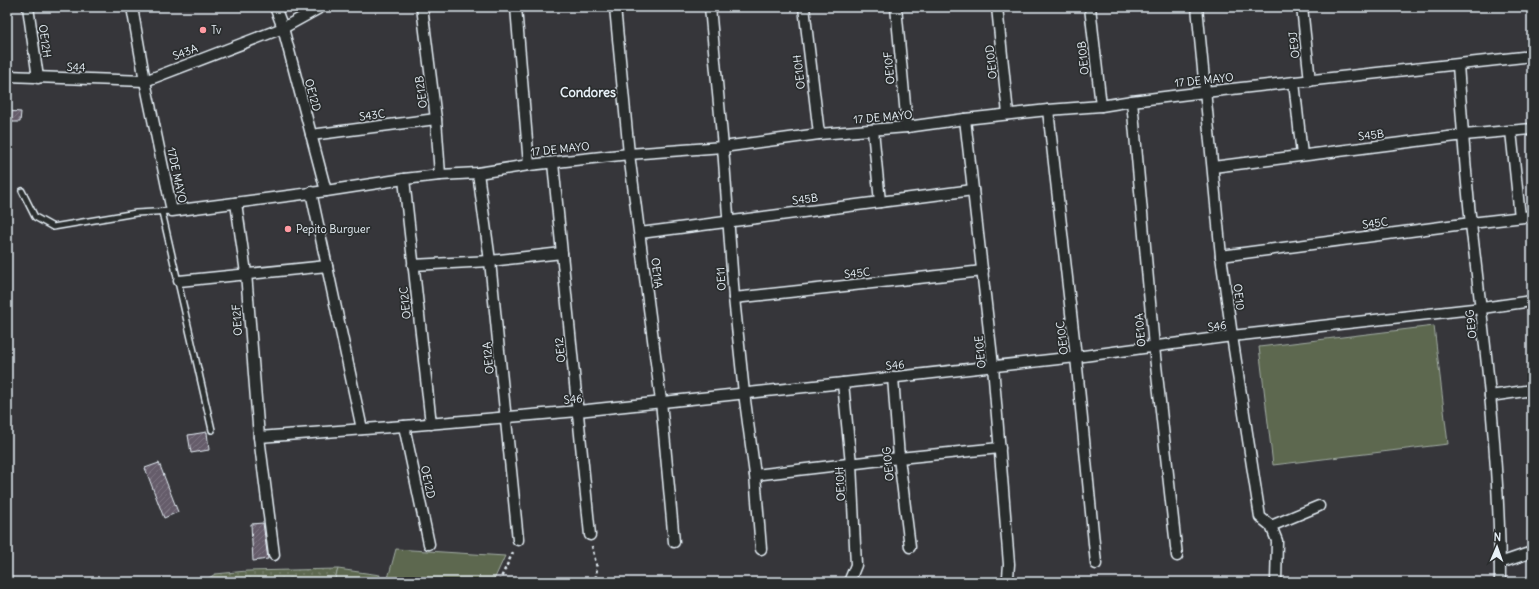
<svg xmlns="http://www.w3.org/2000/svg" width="1539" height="589" font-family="Delius,sans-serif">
  <defs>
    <pattern id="green-dots" width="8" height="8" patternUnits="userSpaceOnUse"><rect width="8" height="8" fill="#5d6850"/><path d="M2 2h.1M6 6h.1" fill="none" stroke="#747e6a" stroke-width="1.8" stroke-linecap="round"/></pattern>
    <pattern id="building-hatch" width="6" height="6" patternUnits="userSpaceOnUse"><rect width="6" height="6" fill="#655c6b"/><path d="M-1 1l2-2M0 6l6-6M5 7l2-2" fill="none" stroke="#7b7481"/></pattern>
  </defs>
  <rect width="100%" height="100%" fill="#36363a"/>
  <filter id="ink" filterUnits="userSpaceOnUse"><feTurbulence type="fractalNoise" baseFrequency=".025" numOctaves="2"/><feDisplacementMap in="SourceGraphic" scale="8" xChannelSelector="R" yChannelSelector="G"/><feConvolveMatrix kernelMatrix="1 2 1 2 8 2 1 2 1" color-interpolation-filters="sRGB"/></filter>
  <g filter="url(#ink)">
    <!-- green -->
    <path fill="url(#green-dots)" stroke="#a2aca4" d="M 338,569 L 334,582 L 203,582 L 215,574 L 247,571 Z"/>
    <!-- pitch -->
    <g fill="#5d6850" stroke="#a2aca4">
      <path d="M 1434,326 L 1448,444 L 1273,465 L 1259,347 Z"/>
      <path d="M 396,549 L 505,556 L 493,582 L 387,582 Z"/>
      <path d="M 338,569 L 380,575 L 378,582 L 334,582 Z"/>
    </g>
    <!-- building -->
    <g fill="url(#building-hatch)" stroke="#e8f1f8">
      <path d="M 7,111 L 21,112 L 20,122 L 7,122 Z"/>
      <path d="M 207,432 L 209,450 L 191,453 L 188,435 Z"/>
      <path d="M 159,463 L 178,512 L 164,518 L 145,468 Z"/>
      <path d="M 263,523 L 268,559 L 253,561 L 251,524 Z"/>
    </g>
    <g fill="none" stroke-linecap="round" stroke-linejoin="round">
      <!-- lane casing -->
      <g stroke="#e8f1f8" stroke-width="8">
        <g id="lane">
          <path d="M 22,191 L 35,217 L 53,227 L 136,213 L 172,211"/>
          <path d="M 162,212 L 212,430"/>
        </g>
      </g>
      <!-- street casing -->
      <g stroke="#e8f1f8" stroke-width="13">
        <g id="street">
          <path d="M 28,7 L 38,78"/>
          <path d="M 132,7 L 145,81 L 172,211 L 326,191 L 404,179 L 440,175 L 478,173 L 529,165 L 629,154 L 723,147 L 819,134 L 907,127 L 965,119 L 1048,110 L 1101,106 L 1132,101 L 1205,92 L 1532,56"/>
          <path d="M 275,7 L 283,28 L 326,191"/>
          <path d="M 422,7 L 436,119 L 440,175"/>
          <path d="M 516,7 L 529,165"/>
          <path d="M 615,7 L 629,154 L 661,401 L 674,542"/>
          <path d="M 710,7 L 723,147 L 734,298 L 744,393 L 755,475 L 761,549"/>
          <path d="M 804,7 L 819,134"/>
          <path d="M 896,7 L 907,127"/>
          <path d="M 997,7 L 1008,114"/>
          <path d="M 1090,7 L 1101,106"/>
          <path d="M 1197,7 L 1221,256 L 1232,336 L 1260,517 L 1271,526 L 1277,541 L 1276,582"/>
          <path d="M 1302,7 L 1310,81"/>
          <path d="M 1458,65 C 1462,118 1465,171 1471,224 C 1485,343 1500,462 1500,582"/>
          <path d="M 7,76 L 145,81 L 283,28 L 321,7"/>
          <path d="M 1294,82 L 1302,155"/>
          <path d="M 1132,101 L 1154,347 L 1177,556"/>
          <path d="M 1048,110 L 1076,357 L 1096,564"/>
          <path d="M 965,119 L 993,366 L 1009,564 L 1008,577 L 1005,582"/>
          <path d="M 873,130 L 880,202"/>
          <path d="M 1511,131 L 1520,217"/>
          <path d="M 311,135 L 436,119"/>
          <path d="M 553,163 L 590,535"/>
          <path d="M 1213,167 L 1464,135 L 1532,129"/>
          <path d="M 478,173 L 490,261 L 518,540"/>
          <path d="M 404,179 L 431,424"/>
          <path d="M 311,192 L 362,429"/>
          <path d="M 236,203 L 246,273 L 259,437 L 274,555"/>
          <path d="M 640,233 L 973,190"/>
          <path d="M 1221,256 L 1471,223 L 1532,216"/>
          <path d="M 413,265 L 490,261 L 562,253"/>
          <path d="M 179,281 L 327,266"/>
          <path d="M 734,298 L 983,271"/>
          <path d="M 893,377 L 899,458 L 910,547"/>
          <path d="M 843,383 L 851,464 L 856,565 L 849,582"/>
          <path d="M 1490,396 L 1532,390"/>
          <path d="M 404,426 L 429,544"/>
          <path d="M 259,437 L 404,426 L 578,411 L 843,383 L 1076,357 L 1232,336 L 1482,308 L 1532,301"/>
          <path d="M 755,475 L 899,458 L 1000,448"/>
          <path d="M 1271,526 L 1319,506"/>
          <path d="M 1500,563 L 1532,552"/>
        </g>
      </g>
      <!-- path -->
      <g stroke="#e8f1f8" stroke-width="2.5" stroke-dasharray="3 3" stroke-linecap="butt">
        <path d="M 592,546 L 597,568 L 595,582"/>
        <path d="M 499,582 L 514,550"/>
      </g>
      <!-- lane -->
      <use href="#lane" stroke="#2a2d2e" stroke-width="5"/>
      <!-- street -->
      <use href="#street" stroke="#2a2d2e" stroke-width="10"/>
    </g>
  </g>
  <!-- markers -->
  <g fill="#ff9aa2" stroke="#2a2d2e" stroke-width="1.5">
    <circle cx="203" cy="30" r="4"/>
    <circle cx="288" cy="229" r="4"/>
  </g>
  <g text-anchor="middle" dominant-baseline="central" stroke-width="3.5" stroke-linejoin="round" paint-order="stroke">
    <!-- poi labels -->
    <g font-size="11" fill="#e8f1f8" stroke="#2a2d2e" text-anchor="start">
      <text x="211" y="30">Tv</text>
      <text x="296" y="229">Pepito Burguer</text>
    </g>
    <!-- street labels -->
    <g font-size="11" fill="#e8f1f8" stroke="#2a2d2e">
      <text transform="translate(45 41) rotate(82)">OE12H</text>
      <text transform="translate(1294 45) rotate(-96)">OE9J</text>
      <text transform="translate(185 52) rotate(-21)">S43A</text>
      <text transform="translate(1083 58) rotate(-96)">OE10B</text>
      <text transform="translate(991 62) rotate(-96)">OE10D</text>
      <text transform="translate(76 67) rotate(2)">S44</text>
      <text transform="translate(889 68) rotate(-95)">OE10F</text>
      <text transform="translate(799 72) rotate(-97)">OE10H</text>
      <text transform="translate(1204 80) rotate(-6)">17 DE MAYO</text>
      <text transform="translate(421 92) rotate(-97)">OE12B</text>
      <text transform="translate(313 95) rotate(75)">OE12D</text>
      <text transform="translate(372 115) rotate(-8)">S43C</text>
      <text transform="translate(883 117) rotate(-5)">17 DE MAYO</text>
      <text transform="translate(1371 135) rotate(-7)">S45B</text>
      <text transform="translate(560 149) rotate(-6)">17 DE MAYO</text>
      <text transform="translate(177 175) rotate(78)">17DE MAYO</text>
      <text transform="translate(805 199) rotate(-7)">S45B</text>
      <text transform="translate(1375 223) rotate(-8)">S45C</text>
      <text transform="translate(657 273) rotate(83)">OE11A</text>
      <text transform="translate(857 273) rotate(-6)">S45C</text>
      <text transform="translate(721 279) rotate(-94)">OE11</text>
      <text transform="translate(1239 297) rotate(83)">OE10</text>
      <text transform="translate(405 303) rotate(-96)">OE12C</text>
      <text transform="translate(237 320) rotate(-94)">OE12F</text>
      <text transform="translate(1471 324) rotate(-96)">OE9G</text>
      <text transform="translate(1217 326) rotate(-8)">S46</text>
      <text transform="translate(1140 330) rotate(-95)">OE10A</text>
      <text transform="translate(1062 338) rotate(-97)">OE10C</text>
      <text transform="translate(560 350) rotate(-96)">OE12</text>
      <text transform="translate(980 352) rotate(-96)">OE10E</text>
      <text transform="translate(488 358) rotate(-96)">OE12A</text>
      <text transform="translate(895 365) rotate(-6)">S46</text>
      <text transform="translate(573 399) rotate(-6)">S46</text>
      <text transform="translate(888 464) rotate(-96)">OE10G</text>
      <text transform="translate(428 482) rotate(78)">OE12D</text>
      <text transform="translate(840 484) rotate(-93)">OE10H</text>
    </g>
    <!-- quarter labels -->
    <g font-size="13" font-weight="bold" fill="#e8f1f8" stroke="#2a2d2e">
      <text x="588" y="92">Condores</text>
    </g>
  </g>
  <!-- margin -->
  <rect width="1539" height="589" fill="none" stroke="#2a2d2e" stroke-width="24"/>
  <rect x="12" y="12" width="1515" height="565" fill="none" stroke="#e8f1f8" stroke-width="1.5" filter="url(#ink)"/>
  <!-- north arrow -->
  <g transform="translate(1497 547) rotate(2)" stroke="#2a2d2e" stroke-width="3" paint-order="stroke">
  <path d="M0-3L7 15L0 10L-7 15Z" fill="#e8f1f8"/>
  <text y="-6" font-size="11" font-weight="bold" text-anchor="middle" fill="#e8f1f8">N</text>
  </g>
</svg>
